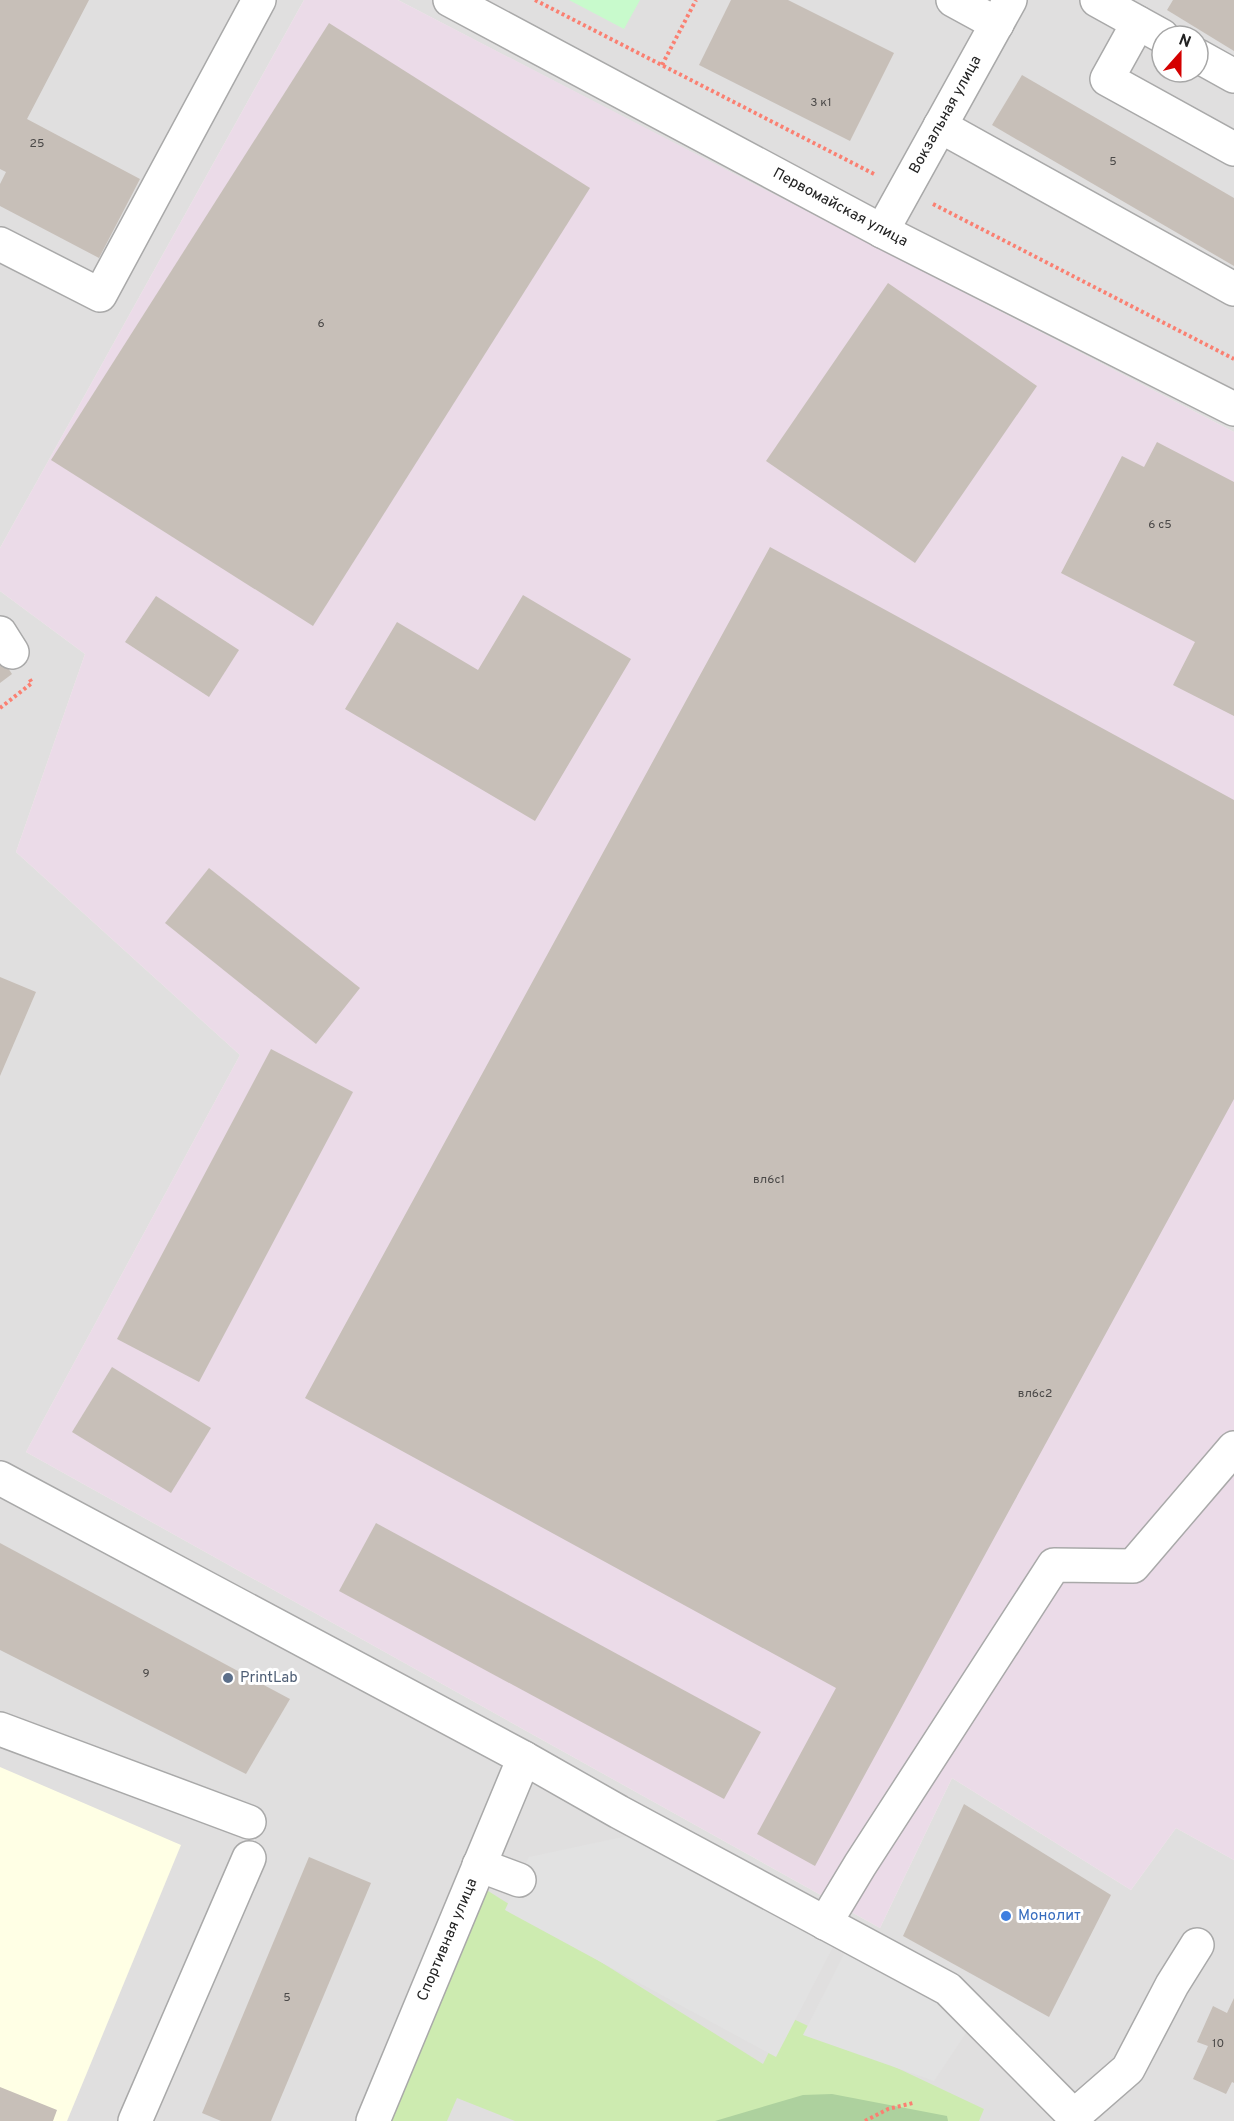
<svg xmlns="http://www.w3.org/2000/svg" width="1234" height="2121" font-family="Overpass,sans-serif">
  <rect width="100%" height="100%" fill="#f2efe9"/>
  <!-- residential -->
  <g fill="#e0dfdf" fill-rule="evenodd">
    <path d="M 0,0 L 304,0 L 0,548 Z"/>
    <path d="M 398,0 L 1234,0 L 1234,432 L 633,122 ZM 1162,36 L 1198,36 L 1198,72 L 1162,72 Z"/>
    <path d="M 0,591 L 85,654 L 16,852 L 240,1055 L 26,1452 L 880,1928 L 952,1778 L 1131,1890 L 1176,1828 L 1234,1860 L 1234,2121 L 0,2121 Z"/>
  </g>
  <!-- industrial -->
  <path fill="#ebdbe8" d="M 304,0 L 398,0 L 1234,432 L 1234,1860 L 1176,1828 L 1131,1890 L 952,1778 L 880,1928 L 26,1452 L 240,1055 L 16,852 L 85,654 L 0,591 L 0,548 Z"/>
  <!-- education -->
  <path fill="#ffffe5" d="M 0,1767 L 181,1845 L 67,2121 L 0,2121 Z"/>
  <!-- grass -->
  <path fill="#cdebb0" d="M 485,1889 L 763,2064 L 787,2016 L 984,2109 L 979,2121 L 515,2121 L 457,2098 L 447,2121 L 391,2121 Z"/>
  <!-- forest -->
  <path fill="#add19e" d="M 832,2094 L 947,2116 L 948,2121 L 715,2121 L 803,2095 Z"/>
  <!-- park -->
  <path fill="#c8facc" d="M 569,0 L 640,0 L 624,29 Z"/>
  <!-- parking -->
  <g fill="#e2e2e2">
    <path d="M 632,1835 L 834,1945 L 776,2057 L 505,1910 L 529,1857 Z"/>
    <path d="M 846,1950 L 978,2015 L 934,2081 L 803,2035 Z"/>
  </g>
  <!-- building -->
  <g fill="#c7bfb8">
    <path d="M 0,0 L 89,0 L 27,119 L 140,179 L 99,258 L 0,206 L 0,184 L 6,172 L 0,169 Z"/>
    <path d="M 731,0 L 788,0 L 894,53 L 850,141 L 699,65 Z"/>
    <path d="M 1173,0 L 1234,0 L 1234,51 L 1167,10 Z"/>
    <path d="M 329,23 L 590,188 L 313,626 L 51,460 Z"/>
    <path d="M 1022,75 L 1234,198 L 1234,266 L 992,125 Z"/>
    <path d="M 888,283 L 1037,386 L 915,563 L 766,461 Z"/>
    <path d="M 1157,442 L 1234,482 L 1234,716 L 1173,685 L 1195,642 L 1061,573 L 1122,456 L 1144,467 Z"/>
    <path d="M 770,547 L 1234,800 L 1234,1099 L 815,1866 L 757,1834 L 836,1688 L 305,1398 Z"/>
    <path d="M 523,595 L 631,659 L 535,821 L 345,709 L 397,622 L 478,670 Z"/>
    <path d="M 156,596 L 239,650 L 209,697 L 125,642 Z"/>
    <path d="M 0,656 L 12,674 L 0,683 Z"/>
    <path d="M 209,868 L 360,988 L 316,1044 L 165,923 Z"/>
    <path d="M 0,977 L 36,992 L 0,1076 Z"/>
    <path d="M 271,1049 L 353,1092 L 199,1382 L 117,1339 Z"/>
    <path d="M 112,1367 L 211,1428 L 171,1493 L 72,1432 Z"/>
    <path d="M 376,1523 L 761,1732 L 724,1799 L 339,1591 Z"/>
    <path d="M 0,1543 L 290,1699 L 246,1774 L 0,1650 Z"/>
    <path d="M 964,1804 L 1111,1895 L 1049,2017 L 903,1936 Z"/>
    <path d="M 309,1857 L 371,1883 L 271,2121 L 221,2121 L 202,2113 Z"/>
    <path d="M 1234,1998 L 1234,2083 L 1232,2082 L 1226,2094 L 1193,2079 L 1208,2046 L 1197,2042 L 1213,2006 L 1227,2013 Z"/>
    <path d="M 0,2087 L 57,2110 L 53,2121 L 0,2121 Z"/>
  </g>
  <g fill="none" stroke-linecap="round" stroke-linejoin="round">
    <!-- minor casing -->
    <g stroke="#a9a9a9" stroke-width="36">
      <g id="minor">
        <path d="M 450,0 L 882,231 L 1234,409"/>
        <path d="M 953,0 L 997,24"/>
        <path d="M 1097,0 L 1162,36"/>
        <path d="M 1138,23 L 1107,79 L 1234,149"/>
        <path d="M 1198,56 L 1234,76"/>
        <path d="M 940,126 L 1234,289"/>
        <path d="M 882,231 L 1010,0"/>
        <path d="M 0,244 L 100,295 L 259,0"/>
        <path d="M 0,633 L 12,652"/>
        <path d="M 0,1478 L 524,1758 L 619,1812 L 948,1989 L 1074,2116 L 1128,2069 L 1172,1985 L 1197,1945"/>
        <path d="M 0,1729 L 249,1822"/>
        <path d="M 479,1865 L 519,1880"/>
        <path d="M 825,1923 L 860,1865 L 1054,1565 L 1133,1566 L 1234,1448"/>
        <path d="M 135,2121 L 249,1858"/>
        <path d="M 373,2121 L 524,1758"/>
      </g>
    </g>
    <!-- path -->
    <g stroke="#fa8072" stroke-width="4" stroke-dasharray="3 3" stroke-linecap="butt">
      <path d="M 535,0 L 876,175"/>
      <path d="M 662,65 L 696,0"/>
      <path d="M 933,204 L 1234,359"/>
      <path d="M 0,708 L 32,683 L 29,678"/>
      <path d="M 865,2121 L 888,2109 L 913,2103"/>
    </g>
    <!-- minor -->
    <use href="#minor" stroke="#fff" stroke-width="33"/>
  </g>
  <!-- markers -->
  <circle fill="#5c6f8a" stroke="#fff" stroke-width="2" cx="228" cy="1678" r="6"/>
  <circle fill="#3f7fe0" stroke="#fff" stroke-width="2" cx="1006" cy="1916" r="6"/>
  <g text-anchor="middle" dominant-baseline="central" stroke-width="6" stroke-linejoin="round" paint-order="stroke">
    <!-- number labels -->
    <g font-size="12" fill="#4b4948">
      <text x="821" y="103">3 к1</text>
      <text x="37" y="144">25</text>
      <text x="1113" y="162">5</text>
      <text x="321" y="324">6</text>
      <text x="1160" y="525">6 с5</text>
      <text x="769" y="1180">вл6с1</text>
      <text x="1035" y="1394">вл6с2</text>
      <text x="146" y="1674">9</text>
      <text x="287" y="1998">5</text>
      <text x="1218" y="2044">10</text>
    </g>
    <!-- street labels -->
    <g font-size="15" fill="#222" stroke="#fff">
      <text transform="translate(946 115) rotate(-61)">Вокзальная улица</text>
      <text transform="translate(840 208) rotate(28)">Первомайская улица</text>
      <text transform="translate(448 1940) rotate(-67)">Спортивная улица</text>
    </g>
    <!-- service labels -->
    <g font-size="15" fill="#4e5e75" stroke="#fff" text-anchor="start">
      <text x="240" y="1678">PrintLab</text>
    </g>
    <!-- shop labels -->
    <g font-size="15" fill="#366cbe" stroke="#fff" text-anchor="start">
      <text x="1018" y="1916">Монолит</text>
    </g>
  </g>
  <!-- north arrow -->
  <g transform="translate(1180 54) rotate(21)"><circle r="28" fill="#ffffff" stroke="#a7a7a7" stroke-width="1.5"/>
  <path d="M0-4.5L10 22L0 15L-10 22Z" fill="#d40000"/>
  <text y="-9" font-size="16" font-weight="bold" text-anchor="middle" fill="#222222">N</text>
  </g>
</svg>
